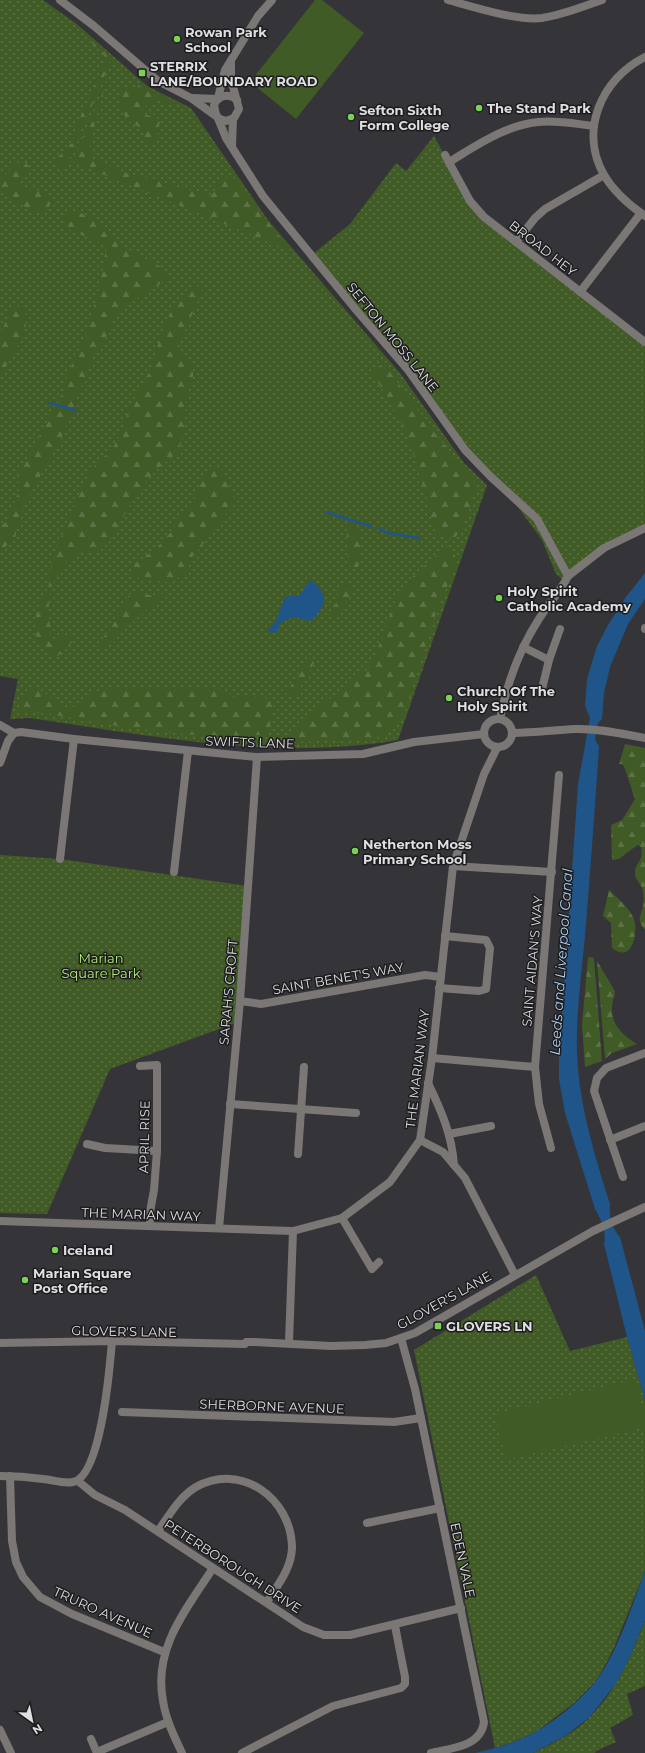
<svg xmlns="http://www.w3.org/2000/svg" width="645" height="1753" font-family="Montserrat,sans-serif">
  <defs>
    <pattern id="grass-dots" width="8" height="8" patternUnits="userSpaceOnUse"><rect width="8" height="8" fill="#415b26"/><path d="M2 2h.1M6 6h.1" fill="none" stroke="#5c7245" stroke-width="1.8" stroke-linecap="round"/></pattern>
    <pattern id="forest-firs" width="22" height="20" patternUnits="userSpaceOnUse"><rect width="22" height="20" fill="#415b26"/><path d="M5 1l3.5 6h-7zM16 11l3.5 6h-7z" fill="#5c7245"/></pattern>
  </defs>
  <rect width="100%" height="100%" fill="#353439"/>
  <!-- grass -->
  <g fill="url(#grass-dots)">
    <path d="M 0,0 L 43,0 L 78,25 L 147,86 L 191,108 L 268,220 L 400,373 L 464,463 L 487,485 L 398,740 C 276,761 152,736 30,718 L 10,719 L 18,679 L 0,676 Z"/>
    <path d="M 434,136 L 470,201 L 645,342 L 645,528 L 586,562 L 562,579 L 556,574 L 542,540 L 517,506 L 493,483 L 403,370 L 308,258 L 350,224 L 396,163 L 406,171 Z"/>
    <path d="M 0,855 L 60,859 L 248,886 L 238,1022 L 110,1069 L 47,1214 L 0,1213 Z"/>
    <path d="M 536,1275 L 570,1351 L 627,1337 L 645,1400 L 645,1571 L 613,1650 L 601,1673 L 594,1683 L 574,1703 L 536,1732 L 513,1742 L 495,1748 L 414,1350 Z"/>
    <path d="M 645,1621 L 645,1686 L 627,1694 L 633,1715 L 610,1728 L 616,1742 L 596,1751 L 595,1753 L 533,1753 C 553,1743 575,1733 590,1717 C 617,1690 631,1655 645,1621 Z"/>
  </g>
  <!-- forest -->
  <g fill="url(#forest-firs)">
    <path d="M 82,33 L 112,58 L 62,176 L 57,165 L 57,158 L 73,142 L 77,124 L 94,89 L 105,57 L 102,53 Z"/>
    <path d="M 109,75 C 105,89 84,149 93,159 L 124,172 L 208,195 L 213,194 L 216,186 L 223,178 L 230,177 L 238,180 L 258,209 L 291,251 L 73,162 Z"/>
    <path d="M 144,83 L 153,91 L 178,104 L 176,106 L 153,102 L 143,108 L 142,112 L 145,115 L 156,117 L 160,120 L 157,140 L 150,143 L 146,141 L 141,128 L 128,121 L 121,110 L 119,96 L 121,88 L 136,88 L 140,84 Z"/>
    <path d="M 21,162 L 27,164 L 30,168 L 28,176 L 21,180 L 21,187 L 25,190 L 35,189 L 53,198 L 48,209 L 39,212 L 32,211 L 0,192 L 0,174 L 7,174 L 15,163 Z"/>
    <path d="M 72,211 L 89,216 L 104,227 L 112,238 L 131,251 L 163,268 L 167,273 L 167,279 L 117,312 L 102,345 L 94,355 L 60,441 L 23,507 L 14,541 L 6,546 L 0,552 L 0,527 L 6,522 L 19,491 L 18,475 L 62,395 L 67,375 L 80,348 L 89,326 L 100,284 L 106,249 L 103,244 L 63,227 C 62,221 66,212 72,211 Z"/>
    <path d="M 198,286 L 202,288 L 202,291 L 179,345 L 181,354 L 190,363 L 193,371 L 193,379 L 186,397 L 185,427 L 178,453 C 155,467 138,491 125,514 C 115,530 113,542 96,554 C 92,554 88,551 84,552 C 64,555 53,581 49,599 C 48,610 50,623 50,633 L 52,638 L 56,640 L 70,633 L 73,635 L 74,640 L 61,654 L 57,656 L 44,651 L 39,644 L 36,635 L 36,612 L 49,585 L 50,570 L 56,550 L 82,487 L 92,469 L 113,448 L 122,431 L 130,406 L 150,371 L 162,332 L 172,310 L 178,302 Z"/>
    <path d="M 13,304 C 17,306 21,307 24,310 C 34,326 9,362 0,375 L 0,335 Z"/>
    <path d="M 384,364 L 437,436 L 477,485 L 463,526 L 454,539 L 436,535 L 420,474 L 405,429 L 371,370 Z"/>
    <path d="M 211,466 L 223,470 L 223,478 L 228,483 L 235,500 L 233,507 L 226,514 L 208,538 L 192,557 L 188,569 L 181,576 L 172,581 L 158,583 L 131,576 L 131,566 L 155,550 L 171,532 L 174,525 L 194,499 L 203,478 Z"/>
    <path d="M 349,525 L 361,532 L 361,559 L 357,569 L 348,565 C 350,549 344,541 349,525 Z"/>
    <path d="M 448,546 L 458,560 L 435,616 L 405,711 L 387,736 L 358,740 L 284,742 L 299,722 L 314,708 L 333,697 L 357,672 L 368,670 L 376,653 L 396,599 L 415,574 Z"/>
    <path d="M 344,582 L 350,583 L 351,594 L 337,618 L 332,617 L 340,587 Z"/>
    <path d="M 134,593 L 150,595 L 164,594 L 124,630 L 114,642 L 100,649 L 97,646 C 101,638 109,633 113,625 C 119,614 121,597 134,593 Z"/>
    <path d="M 309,658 L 315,659 L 314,663 L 298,692 L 293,697 L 286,695 C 292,682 302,672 306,659 Z"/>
    <path d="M 38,688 L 60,705 L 71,708 L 94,692 L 114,688 L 214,688 L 227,692 L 236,698 L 250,696 L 266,698 L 274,706 L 268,735 L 203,736 L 123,727 L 50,714 L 26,711 L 17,712 L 26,691 Z"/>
    <path d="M 625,744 L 645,748 L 645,930 C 638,921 639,920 642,910 C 644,906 644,896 643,891 C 642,884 634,880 635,871 C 636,862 644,861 641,847 L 638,845 L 636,846 L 619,859 L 612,860 L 611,825 L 622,820 L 635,799 L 624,766 L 622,764 L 619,764 Z"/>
    <path d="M 609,890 C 618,899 632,909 635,923 C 637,937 631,963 612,948 L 611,923 L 603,916 Z"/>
    <path d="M 591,957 L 594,958 L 602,1061 L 585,1067 L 582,1025 L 588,958 Z"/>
    <path d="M 597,961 L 615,991 C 615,995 614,997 613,1000 C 608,1021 620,1034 637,1044 L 612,1053 L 605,1059 Z"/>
  </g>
  <!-- pitch -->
  <g fill="#415b26">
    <path d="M 315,0 L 322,0 L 364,33 L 296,119 L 250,82 Z"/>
    <path d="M 636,1379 L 645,1419 L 645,1427 L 506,1460 L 495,1414 Z"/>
  </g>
  <!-- water -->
  <g fill="#1f5588">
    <path d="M 645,573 L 645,599 L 628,624 L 610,667 L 604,693 L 602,719 L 598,723 L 595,740 L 599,746 C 595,810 590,873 585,936 C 581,980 574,1025 578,1069 C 582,1114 596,1160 610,1204 C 609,1216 612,1228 620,1237 L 645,1331 L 645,1400 L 627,1337 L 604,1244 C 607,1233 601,1219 595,1209 L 565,1113 L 559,1079 L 559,1058 L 578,784 L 590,718 L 585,706 L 587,679 L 597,646 L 608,625 L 626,597 Z"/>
    <path d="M 309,581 L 313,581 C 329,597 326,606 311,621 L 293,617 L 280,623 L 277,633 L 267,631 L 276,621 L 284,599 L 289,595 L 300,595 Z"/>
    <path d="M 645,1571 L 645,1621 L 628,1661 L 617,1682 L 590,1717 L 565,1736 L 533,1753 L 475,1753 C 487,1750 501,1747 513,1742 C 543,1732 583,1701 601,1674 C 620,1645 633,1603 645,1571 Z"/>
  </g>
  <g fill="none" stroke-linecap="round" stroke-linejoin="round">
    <!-- stream -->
    <g stroke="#1f5588" stroke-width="2.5">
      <path d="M 50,403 L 75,410"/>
      <path d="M 326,512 L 370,526"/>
      <path d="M 379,529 L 388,533 L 419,538"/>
    </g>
    <!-- minor -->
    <g stroke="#7a7775" stroke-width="8">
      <path d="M 645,57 C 601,79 579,131 604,175 C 614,192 629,205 645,216"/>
      <path d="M 445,155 L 470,201 L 484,217 L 645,342"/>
      <path d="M 449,162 C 476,146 506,125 538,122 C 557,120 576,124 594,126"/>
      <path d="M 516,242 L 535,218 L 545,209 L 604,175"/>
      <path d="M 580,292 L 641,213"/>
      <path d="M 568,576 L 604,548 L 645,528"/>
      <path d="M 645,629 L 645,628"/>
      <path d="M 523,647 L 549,660"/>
      <path d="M 542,689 L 549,660 L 560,629"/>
      <path d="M 0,725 L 14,733"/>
      <path d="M 513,733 C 534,733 554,730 575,729 C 598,728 623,734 645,738"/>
      <path d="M 60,859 L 74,739"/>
      <path d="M 453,866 L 552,872"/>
      <path d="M 174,872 L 188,751"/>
      <path d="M 439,988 L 479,991 L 486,989 L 490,948 L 486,940 L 445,936"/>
      <path d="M 240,1001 L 261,1004 L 425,975 L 441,977"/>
      <path d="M 432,1058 L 535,1067"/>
      <path d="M 140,1066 L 157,1065 L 157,1151 L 154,1190 L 150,1212 L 150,1226"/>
      <path d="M 428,1083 C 441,1110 452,1135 454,1165"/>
      <path d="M 230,1104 L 356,1113"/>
      <path d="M 449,1134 L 491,1126"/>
      <path d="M 420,1140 L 443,1152 L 465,1178 L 515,1275"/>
      <path d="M 610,1140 L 645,1126"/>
      <path d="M 87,1144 L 105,1148 L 157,1151"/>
      <path d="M 551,1148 L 539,1104 L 535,1067 L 559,775"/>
      <path d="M 298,1154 L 304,1067"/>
      <path d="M 623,1177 L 594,1091 L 597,1078 L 606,1068 L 645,1053"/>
      <path d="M 342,1218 L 372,1269 L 379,1262"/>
      <path d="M 0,1221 L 293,1231 L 342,1218 L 390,1182 L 420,1140 L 432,1058 L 453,866 L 484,774 L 497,748"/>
      <path d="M 219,1228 L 240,1001 L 257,757"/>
      <path d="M 401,1338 L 415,1389 L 484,1722 C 481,1747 451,1748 431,1753"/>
      <path d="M 289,1343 L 293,1231"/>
      <path d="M 122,1412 L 394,1422 L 421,1418"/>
      <path d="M 0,1476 C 14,1476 29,1477 43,1479 C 53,1480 64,1484 73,1482 C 101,1477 110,1366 112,1341"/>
      <path d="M 10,1476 L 12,1541 L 16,1562 L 23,1577 L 40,1597 L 72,1614 L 164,1652"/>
      <path d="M 78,1481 L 95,1495 L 125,1510 L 303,1627 L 324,1635 L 350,1635 L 461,1608"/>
      <path d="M 367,1523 L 440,1508"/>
      <path d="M 158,1531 C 169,1516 179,1497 196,1487 C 241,1462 291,1498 292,1547 C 292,1568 277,1586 267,1602"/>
      <path d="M 91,1739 L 97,1753"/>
      <path d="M 97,1752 L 168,1722"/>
      <path d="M 182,1753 C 174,1736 166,1720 163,1701 C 153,1648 186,1610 213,1568"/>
      <path d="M 242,1753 L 333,1706 L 401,1688 L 405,1684 L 405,1677 L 395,1626"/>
    </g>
    <!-- tertiary -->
    <g stroke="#7a7775" stroke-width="8">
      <path d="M 60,0 L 94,26 L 158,81 L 191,98 L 220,119 L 226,121 L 234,118 L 239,109 L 231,79 L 231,61"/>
      <path d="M 448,0 C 473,7 517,21 542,18 C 563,15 582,7 602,0"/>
      <path d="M 192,98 L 218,99"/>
      <path d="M 218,98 L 225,70 L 258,16 L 272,0"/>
      <path d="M 216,115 L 214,105 C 218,95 229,93 237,100"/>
      <path d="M 217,116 L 226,138 L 263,196 L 357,311 L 408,370 L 465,450 L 490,476 L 537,519 L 568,576 C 561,591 548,604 539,619 C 519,650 507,683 500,719"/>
      <path d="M 232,146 L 233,119"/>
      <circle cx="498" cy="733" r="14"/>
      <path d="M 0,763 L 8,741 L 14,733 L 21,732 L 74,739 L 257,757 L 363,754 L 414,742 L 484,734"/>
      <path d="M 0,1343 L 112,1341 L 245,1344 L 246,1342 L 253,1342 L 331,1346 L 365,1345 L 386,1343 L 415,1333 L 593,1231 L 645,1207"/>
      <path d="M 0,1730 L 11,1753"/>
    </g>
  </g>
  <!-- markers -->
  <g fill="#7bd156" stroke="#1c1c1e" stroke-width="1.5">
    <circle cx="177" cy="39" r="4"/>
    <rect x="138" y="69" width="8" height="8" rx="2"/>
    <circle cx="479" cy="108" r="4"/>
    <circle cx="351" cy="117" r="4"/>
    <circle cx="499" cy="598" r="4"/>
    <circle cx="449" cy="698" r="4"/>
    <circle cx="355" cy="851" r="4"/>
    <circle cx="55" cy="1250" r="4"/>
    <circle cx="25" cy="1280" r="4"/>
    <rect x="434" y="1322" width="8" height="8" rx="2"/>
  </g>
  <g text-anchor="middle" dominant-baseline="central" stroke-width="3" stroke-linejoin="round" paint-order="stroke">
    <!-- poi labels -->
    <g font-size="13" font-weight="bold" fill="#dfdfe2" stroke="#1c1c1e" text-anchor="start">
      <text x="185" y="32">Rowan Park<tspan x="185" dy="15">School</tspan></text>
      <text x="150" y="66">STERRIX<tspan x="150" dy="15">LANE/BOUNDARY ROAD</tspan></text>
      <text x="487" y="108">The Stand Park</text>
      <text x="359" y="110">Sefton Sixth<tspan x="359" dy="15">Form College</tspan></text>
      <text x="507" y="591">Holy Spirit<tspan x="507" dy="15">Catholic Academy</tspan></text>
      <text x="457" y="691">Church Of The<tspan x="457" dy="15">Holy Spirit</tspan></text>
      <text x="363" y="844">Netherton Moss<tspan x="363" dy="15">Primary School</tspan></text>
      <text x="63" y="1250">Iceland</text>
      <text x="33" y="1273">Marian Square<tspan x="33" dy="15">Post Office</tspan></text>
      <text x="446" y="1326">GLOVERS LN</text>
    </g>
    <!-- street labels -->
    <g font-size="13" fill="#dfdfe2" stroke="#1c1c1e">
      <text transform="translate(543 248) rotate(38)">BROAD HEY</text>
      <text transform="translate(393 337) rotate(51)">SEFTON MOSS LANE</text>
      <text transform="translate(250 742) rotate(2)">SWIFTS LANE</text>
      <text transform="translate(532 961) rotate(-85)">SAINT AIDAN'S WAY</text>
      <text transform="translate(338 978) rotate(-10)">SAINT BENET'S WAY</text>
      <text transform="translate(228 992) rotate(-85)">SARAH'S CROFT</text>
      <text transform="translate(417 1069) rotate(-83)">THE MARIAN WAY</text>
      <text transform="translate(144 1137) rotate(-89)">APRIL RISE</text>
      <text transform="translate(141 1214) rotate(2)">THE MARIAN WAY</text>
      <text transform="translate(444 1300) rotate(-29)">GLOVER'S LANE</text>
      <text transform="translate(124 1331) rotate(1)">GLOVER'S LANE</text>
      <text transform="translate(272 1406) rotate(2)">SHERBORNE AVENUE</text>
      <text transform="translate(463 1560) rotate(78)">EDEN VALE</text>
      <text transform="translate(233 1566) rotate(33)">PETERBOROUGH DRIVE</text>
      <text transform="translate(103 1612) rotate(24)">TRURO AVENUE</text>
    </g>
    <!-- park labels -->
    <g font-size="13" fill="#b2ea78" stroke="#1c1c1e">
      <text x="101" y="958">Marian<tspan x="101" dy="15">Square Park</tspan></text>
    </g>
    <!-- water labels -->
    <g font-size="14" font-style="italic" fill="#b0d2f6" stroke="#1c1c1e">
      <text transform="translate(561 962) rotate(-86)">Leeds and Liverpool Canal</text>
    </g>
  </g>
  <!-- north arrow -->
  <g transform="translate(32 1721) rotate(147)" stroke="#1c1c1e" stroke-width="3" paint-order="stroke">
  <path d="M0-3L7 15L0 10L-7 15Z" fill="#dfdfe2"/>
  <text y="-6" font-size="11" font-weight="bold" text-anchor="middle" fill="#dfdfe2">N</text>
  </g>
</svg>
